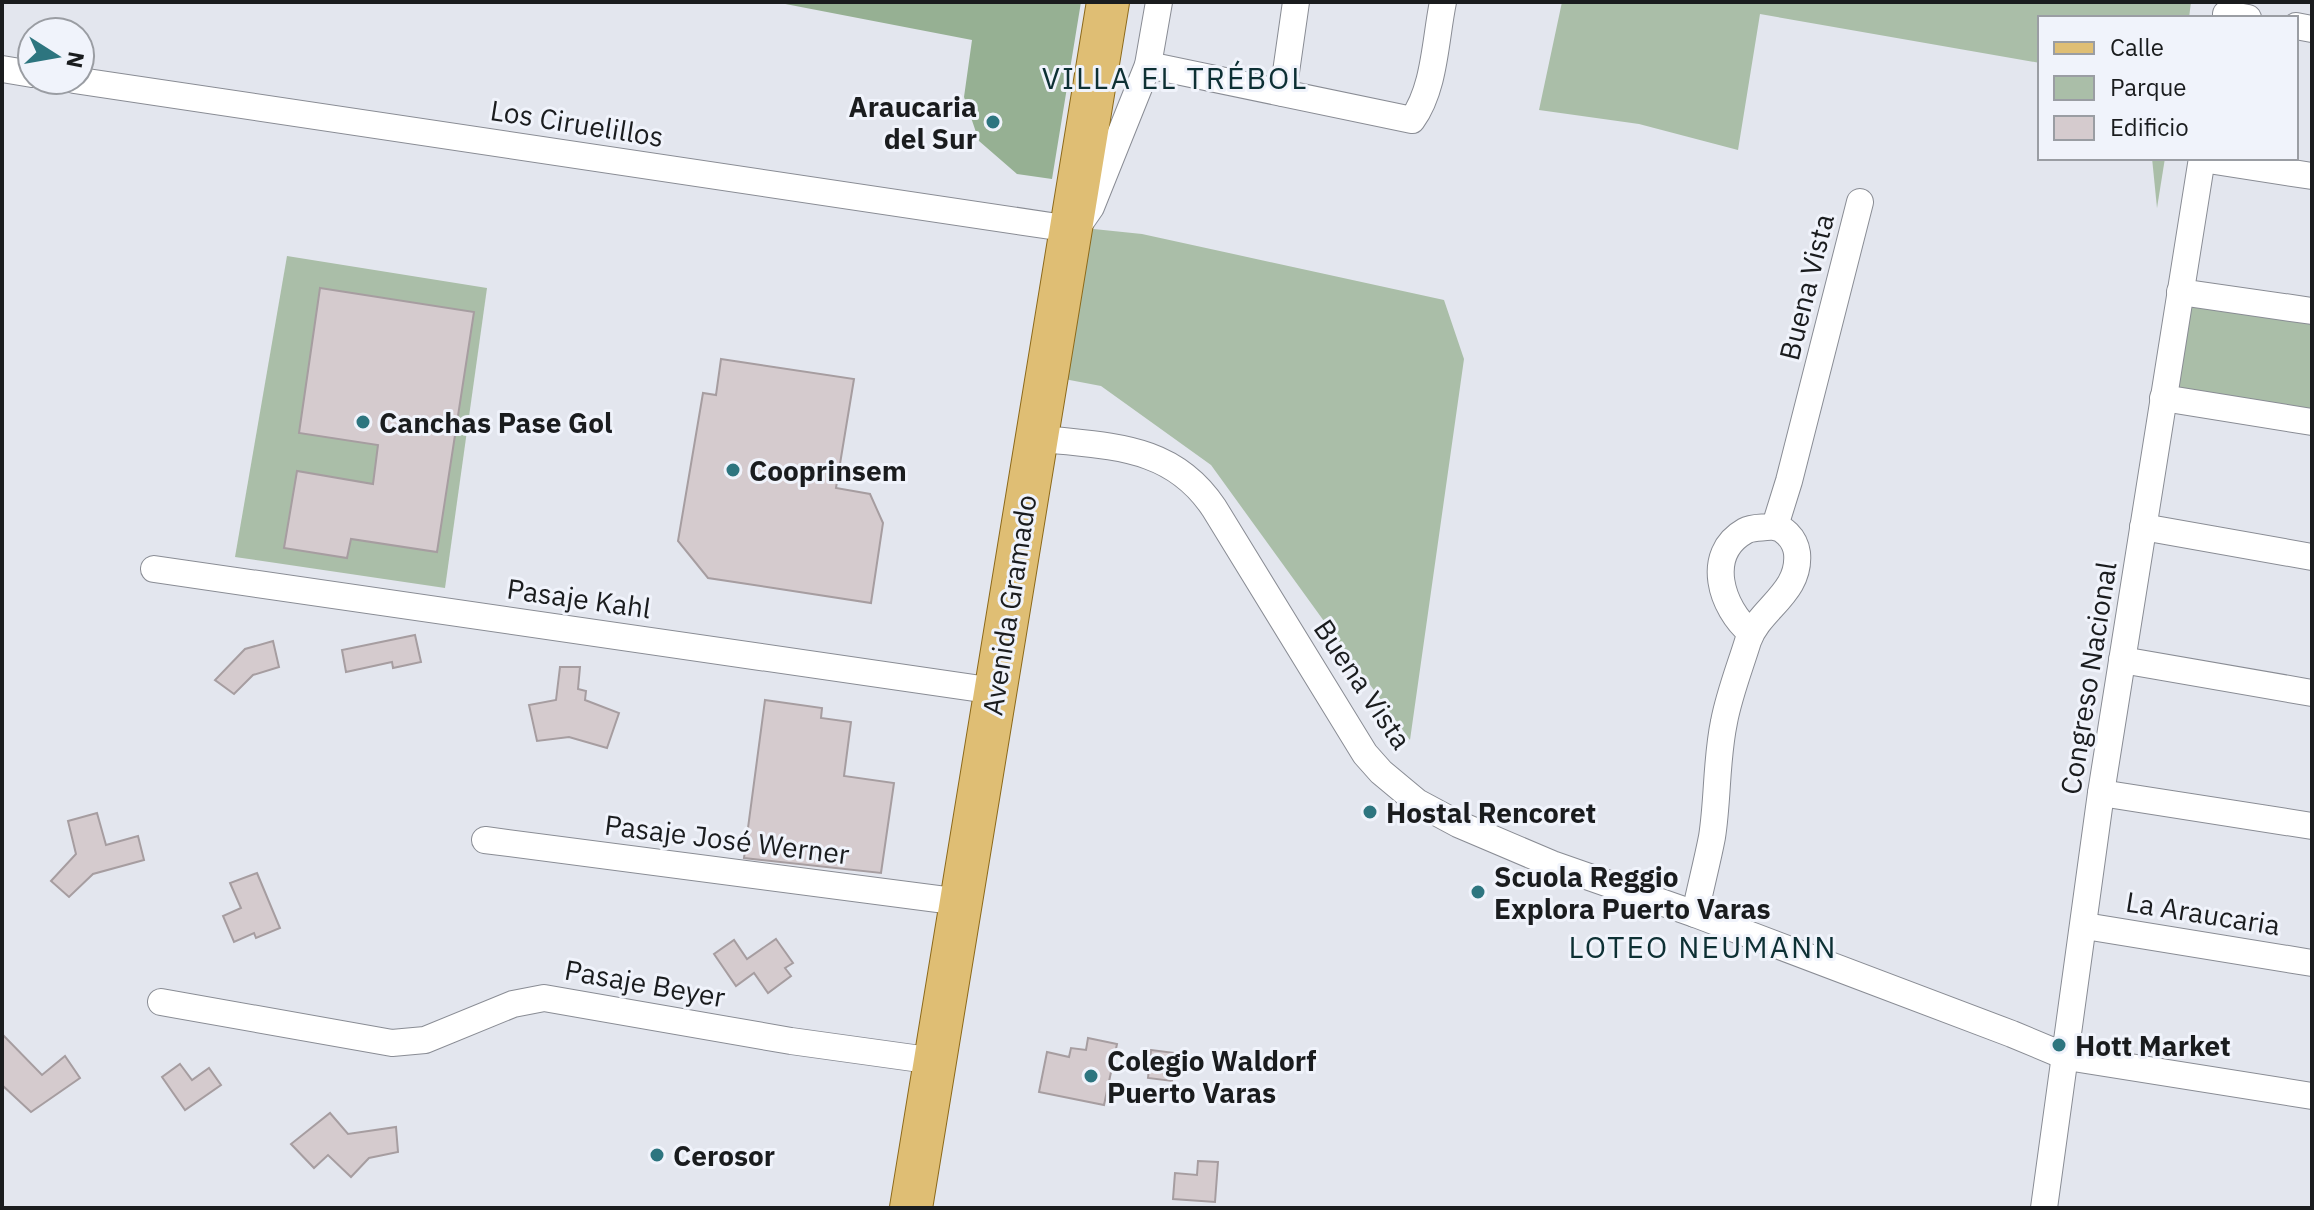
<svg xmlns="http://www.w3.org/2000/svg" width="2314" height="1210" font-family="'IBM Plex Sans',sans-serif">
  <rect width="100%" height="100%" fill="#e3e6ee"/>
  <!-- green -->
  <g fill="#aabea8">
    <path d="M 1562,2 L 2191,2 L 2189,18 L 2040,18 L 2040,63 L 1760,14 L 1738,150 L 1639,124 L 1539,110 Z"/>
    <path d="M 2152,158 L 2165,158 L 2157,208 Z"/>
    <path d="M 1084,228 L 1142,234 L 1444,300 L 1464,359 L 1410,740 L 1211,465 L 1101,386 L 1059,378 Z"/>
    <path d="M 287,256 L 487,288 L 445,588 L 235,557 Z"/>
    <path d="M 2187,301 L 2312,318 L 2312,412 L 2173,390 Z"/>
  </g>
  <!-- forest -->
  <path fill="#96b093" d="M 775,2 L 1081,2 L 1052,179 L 1017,174 L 979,141 L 964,97 L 972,40 Z"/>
  <!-- building -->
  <g fill="#d5cbce" stroke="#a69da0" stroke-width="2">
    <path d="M 320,288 L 474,312 L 437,552 L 351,539 L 347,558 L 284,548 L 297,471 L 373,484 L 378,445 L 299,433 Z"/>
    <path d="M 721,359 L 854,379 L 836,488 L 870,494 L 883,523 L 871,603 L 708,578 L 678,541 L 703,393 L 716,395 Z"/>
    <path d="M 415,635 L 421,662 L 393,668 L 392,662 L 346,672 L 342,650 Z"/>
    <path d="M 273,641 L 279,667 L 253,675 L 234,694 L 215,680 L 245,649 Z"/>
    <path d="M 560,667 L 580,667 L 578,689 L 586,691 L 585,700 L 619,713 L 607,748 L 569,737 L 537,741 L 529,705 L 556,700 Z"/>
    <path d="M 765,700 L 822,708 L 821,718 L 851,722 L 844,776 L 894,783 L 881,873 L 744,858 Z"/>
    <path d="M 97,813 L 106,845 L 138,836 L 144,860 L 93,874 L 69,897 L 51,881 L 76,854 L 68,821 Z"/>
    <path d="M 257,873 L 280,928 L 256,938 L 254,933 L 234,942 L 223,916 L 241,908 L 230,883 Z"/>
    <path d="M 776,939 L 793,963 L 785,968 L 791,976 L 768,993 L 754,973 L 736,986 L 714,954 L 734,940 L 747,959 Z"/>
    <path d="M 2,1034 L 42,1075 L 65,1056 L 80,1078 L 31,1112 L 2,1085 Z"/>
    <path d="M 1088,1038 L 1117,1044 L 1104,1105 L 1039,1092 L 1047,1052 L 1069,1057 L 1071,1048 L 1086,1050 Z"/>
    <path d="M 1151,1050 L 1175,1053 L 1172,1081 L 1148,1078 Z"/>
    <path d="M 180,1064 L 192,1080 L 209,1068 L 221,1085 L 185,1110 L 162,1077 Z"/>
    <path d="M 330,1113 L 348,1134 L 396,1127 L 398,1152 L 369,1158 L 351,1177 L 328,1155 L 314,1168 L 291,1144 Z"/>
    <path d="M 1198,1161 L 1218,1162 L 1215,1202 L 1173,1199 L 1175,1173 L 1197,1175 Z"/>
  </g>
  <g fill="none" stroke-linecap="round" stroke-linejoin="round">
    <!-- minor casing -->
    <g stroke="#898c94" stroke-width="28">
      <g id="minor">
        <path d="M 2226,14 L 2248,18"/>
        <path d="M 2296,26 L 2312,29"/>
        <path d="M 1148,65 L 1412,120 C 1435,88 1435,41 1443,2"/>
        <path d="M 2,69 L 32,74"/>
        <path d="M 74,80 L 1071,229 L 1082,220 L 1091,207 L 1148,65 L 1159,2"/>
        <path d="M 1283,93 L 1296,2"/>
        <path d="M 2202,159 L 2312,176"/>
        <path d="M 2180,292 L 2312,311"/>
        <path d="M 2163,398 L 2312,422"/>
        <path d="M 1037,438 C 1107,447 1171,443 1214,508 L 1365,754 L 1381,772 L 1417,802 L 1458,824 L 1552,864 L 1695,914 L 2012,1034 L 2067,1057 L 2312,1096"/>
        <path d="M 1775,526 L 1789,481 L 1860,202"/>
        <path d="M 2143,527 L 2312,557"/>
        <path d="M 154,569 L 995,691"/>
        <path d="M 2122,660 L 2312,693"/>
        <path d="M 2101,793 L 2312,826"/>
        <path d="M 485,840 L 961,902"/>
        <path d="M 1695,914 C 1700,889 1707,863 1712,837 C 1718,799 1716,760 1724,722 C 1729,695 1740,667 1748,641 C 1759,609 1801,593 1797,553 C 1795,539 1783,525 1769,527 C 1761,528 1752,527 1745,531 C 1704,554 1721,608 1751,633"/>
        <path d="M 2085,926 L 2312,963"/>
        <path d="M 161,1002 L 392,1043 L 425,1040 L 513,1004 L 544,998 L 791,1041 L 935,1061"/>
        <path d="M 2044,1208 L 2101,793 L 2202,158"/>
      </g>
    </g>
    <!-- primary casing -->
    <g stroke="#8c691a" stroke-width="44">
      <path id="primary" d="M 911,1208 L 1108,2"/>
    </g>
    <!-- minor -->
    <use href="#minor" stroke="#fff" stroke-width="26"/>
    <!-- primary -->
    <use href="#primary" stroke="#dfbe74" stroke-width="42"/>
  </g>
  <!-- markers -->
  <g fill="#2d757f" stroke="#f0f3fb" stroke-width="3">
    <circle cx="993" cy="122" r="8"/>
    <circle cx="363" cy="422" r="8"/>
    <circle cx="733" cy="470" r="8"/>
    <circle cx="1370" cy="812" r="8"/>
    <circle cx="1478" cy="892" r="8"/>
    <circle cx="2059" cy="1045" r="8"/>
    <circle cx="1091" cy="1076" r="8"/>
    <circle cx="657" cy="1155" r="8"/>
  </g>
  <g text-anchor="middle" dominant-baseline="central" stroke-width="6" stroke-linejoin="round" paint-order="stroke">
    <!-- poi labels -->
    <g font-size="28" font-weight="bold" fill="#1a1c1e" stroke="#f0f3fb" text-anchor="start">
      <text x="977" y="106" text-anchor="end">Araucaria<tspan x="977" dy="32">del Sur</tspan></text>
      <text x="379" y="422">Canchas Pase Gol</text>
      <text x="749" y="470">Cooprinsem</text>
      <text x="1386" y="812">Hostal Rencoret</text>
      <text x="1494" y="876">Scuola Reggio<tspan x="1494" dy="32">Explora Puerto Varas</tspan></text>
      <text x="2075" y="1045">Hott Market</text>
      <text x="1107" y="1060">Colegio Waldorf<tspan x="1107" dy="32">Puerto Varas</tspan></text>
      <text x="673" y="1155">Cerosor</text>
    </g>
    <!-- street labels -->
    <g font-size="28" fill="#1a1c1e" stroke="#f0f3fb">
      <text transform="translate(577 123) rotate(9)">Los Ciruelillos</text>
      <text transform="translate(1806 287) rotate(-76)">Buena Vista</text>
      <text transform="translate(579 598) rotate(8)">Pasaje Kahl</text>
      <text transform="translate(1009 605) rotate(-81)">Avenida Gramado</text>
      <text transform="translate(2088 678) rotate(-81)">Congreso Nacional</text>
      <text transform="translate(1363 684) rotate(56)">Buena Vista</text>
      <text transform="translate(727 839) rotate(7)">Pasaje José Werner</text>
      <text transform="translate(2203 913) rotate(9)">La Araucaria</text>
      <text transform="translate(645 983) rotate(10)">Pasaje Beyer</text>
    </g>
    <!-- neighbourhood labels -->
    <g font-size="30" letter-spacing="2" fill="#0d3034" stroke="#f0f3fb">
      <text x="1175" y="77">VILLA EL TRÉBOL</text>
      <text x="1703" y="946">LOTEO NEUMANN</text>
    </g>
  </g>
  <!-- border -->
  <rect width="2314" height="1210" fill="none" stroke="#1a1c1e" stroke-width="8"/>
  <!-- legend -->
  <rect x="2038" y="16" width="260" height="144" fill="#f0f3fb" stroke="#9a9da3" stroke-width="2"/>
  <rect x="2054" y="42" width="40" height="12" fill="#dfbe74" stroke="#9a9da3" stroke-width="2"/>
  <text x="2110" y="56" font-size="24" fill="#1a1c1e">Calle</text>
  <rect x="2054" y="76" width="40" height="24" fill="#aabea8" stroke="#9a9da3" stroke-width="2"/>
  <text x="2110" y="96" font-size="24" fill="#1a1c1e">Parque</text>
  <rect x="2054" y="116" width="40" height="24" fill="#d5cbce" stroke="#9a9da3" stroke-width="2"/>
  <text x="2110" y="136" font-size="24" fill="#1a1c1e">Edificio</text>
  <!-- north arrow -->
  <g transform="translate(56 56) rotate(101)"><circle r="38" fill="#f0f3fb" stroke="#9a9da3" stroke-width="2"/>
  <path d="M0-6L14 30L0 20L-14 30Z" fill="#2d757f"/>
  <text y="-12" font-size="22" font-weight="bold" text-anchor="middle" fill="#1a1c1e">N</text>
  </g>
</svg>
